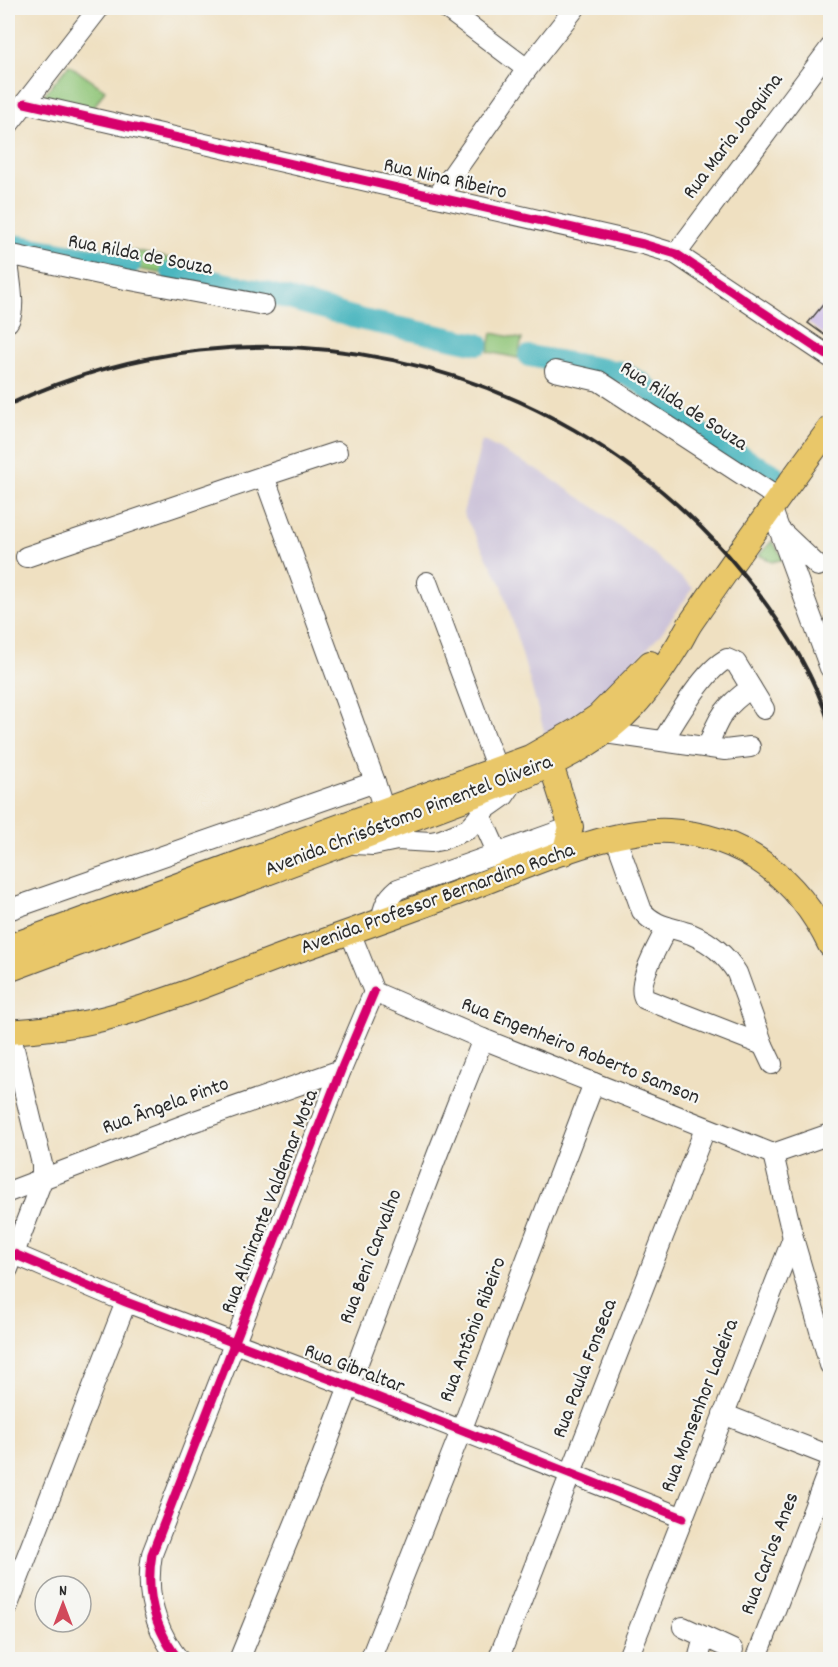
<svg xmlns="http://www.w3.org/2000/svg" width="838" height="1667" font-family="Dekko,sans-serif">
  <rect width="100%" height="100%" fill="#f6f6f2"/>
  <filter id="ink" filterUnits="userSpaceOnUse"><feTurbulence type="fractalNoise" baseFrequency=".0167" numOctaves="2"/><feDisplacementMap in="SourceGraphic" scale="12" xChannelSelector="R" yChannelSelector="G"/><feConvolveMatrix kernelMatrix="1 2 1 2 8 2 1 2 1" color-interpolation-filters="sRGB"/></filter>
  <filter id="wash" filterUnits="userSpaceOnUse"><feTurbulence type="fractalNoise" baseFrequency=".008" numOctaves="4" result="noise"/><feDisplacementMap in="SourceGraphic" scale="24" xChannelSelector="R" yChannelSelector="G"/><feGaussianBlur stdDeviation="1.35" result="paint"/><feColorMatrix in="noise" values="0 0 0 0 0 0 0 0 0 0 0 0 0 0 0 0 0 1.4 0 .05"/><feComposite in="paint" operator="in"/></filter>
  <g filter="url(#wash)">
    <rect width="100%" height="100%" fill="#efe0c1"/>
    <!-- industrial -->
    <path fill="#c9bfd7" d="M 482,440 L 541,472 L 597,509 L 646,547 L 693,588 L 662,632 L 626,672 L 591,703 L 553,730 L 545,734 L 502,585 L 463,513 Z"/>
    <!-- green -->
    <g fill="#8fc577" stroke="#5d7851" stroke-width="1.5">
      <path d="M 69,65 L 105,90 L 91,112 L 50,103 L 43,96 Z"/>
      <path d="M 129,250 L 192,263 L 190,272 L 171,268 L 170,275 L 132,268 L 133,261 L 127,259 Z"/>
      <path d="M 492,333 L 522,339 L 518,358 L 488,352 Z"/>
      <path d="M 772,541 L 784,559 L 772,562 L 759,555 Z"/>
    </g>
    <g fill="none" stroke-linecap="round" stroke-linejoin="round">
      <!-- river -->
      <g stroke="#45b4bd" stroke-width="22">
        <path d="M 8,244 L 130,264"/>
        <path d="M 172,272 L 264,292 L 363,320 L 478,344"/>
        <path d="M 529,356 L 621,372 L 643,384 L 691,428 L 774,475"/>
      </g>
    </g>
    <g id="blocks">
      <!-- building -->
      <path fill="#ccbbe5" d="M 830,296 L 830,339 L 808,323 Z"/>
    </g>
  </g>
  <g filter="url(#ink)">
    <use href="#blocks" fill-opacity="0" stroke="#484642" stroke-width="1.5"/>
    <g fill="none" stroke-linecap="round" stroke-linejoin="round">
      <!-- minor casing -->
      <g stroke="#484642" stroke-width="22">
        <g id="minor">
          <path d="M 446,8 L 527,69"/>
          <path d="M 25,103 L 643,244 L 676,254 L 830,357"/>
          <path d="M 8,125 L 99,8"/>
          <path d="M 437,197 L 527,69 L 575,8"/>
          <path d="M 8,254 L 104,275 L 264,305"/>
          <path d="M 676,254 L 830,48"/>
          <path d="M 8,261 C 9,277 17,310 8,322"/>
          <path d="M 555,371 L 599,381 L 778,498"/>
          <path d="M 264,476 L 337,452"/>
          <path d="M 771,507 L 830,668"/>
          <path d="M 782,532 L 818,566"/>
          <path d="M 26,557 L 264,476 L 375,782"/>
          <path d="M 427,582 L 497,769"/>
          <path d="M 605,733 L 725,750 L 750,747"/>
          <path d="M 663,741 C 676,719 705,669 727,659 L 736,663 L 764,709"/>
          <path d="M 708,747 C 717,718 726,705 751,688"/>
          <path d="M 480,814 L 502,863"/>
          <path d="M 615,836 L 642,911 C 655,927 672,927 691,934 C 710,942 726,955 737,973 L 763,1045 L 772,1064"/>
          <path d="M 354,844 L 373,845 L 397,840 L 431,842 L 441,840 L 468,829 L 487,808 L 504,796 L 515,780"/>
          <path d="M 8,910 L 375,782 L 384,810"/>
          <path d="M 381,921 C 384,906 386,899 398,889 L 571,827"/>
          <path d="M 667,927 C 660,943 634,984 645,999 L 763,1045"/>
          <path d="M 350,932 L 374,992 L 483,1039 L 773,1154 L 830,1134"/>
          <path d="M 773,1154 L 793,1238 L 830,1365"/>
          <path d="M 8,1192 L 192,1122 L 341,1070"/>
          <path d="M 14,1254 L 126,1302 L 349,1386 L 683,1518"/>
          <path d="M 8,1269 L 42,1180 L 42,1164 L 10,1032"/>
          <path d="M 723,1414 L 830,1456"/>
          <path d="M 8,1605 L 126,1302"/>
          <path d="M 683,1627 L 733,1650"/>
          <path d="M 179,1660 C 154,1628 145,1593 152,1554 L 341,1070 L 374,992"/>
          <path d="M 239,1660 L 320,1462 L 439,1150 L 483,1039"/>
          <path d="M 370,1660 L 461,1431 L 594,1083"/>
          <path d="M 498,1660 L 705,1129"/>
          <path d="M 627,1660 L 793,1238"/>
          <path d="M 698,1660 L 704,1637"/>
          <path d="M 756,1660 L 830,1466"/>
        </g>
      </g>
      <!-- major casing -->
      <g stroke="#484642" stroke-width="26">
        <g id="major">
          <path d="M 536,758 L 551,765 L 571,827 L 564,853"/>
          <path d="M 8,947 L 530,757 L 579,729 L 598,716 L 650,663"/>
          <path d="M 8,970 L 526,776 C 564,759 604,739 633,707 C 650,689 665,666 678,645 C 683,637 687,628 692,621 C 737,556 783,491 830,428"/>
          <path d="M 8,1032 C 34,1030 62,1028 89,1022 C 158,1007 224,977 290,953 C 350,932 410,911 470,888 C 526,867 609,828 669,831 C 744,835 798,879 830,945"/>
        </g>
      </g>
      <!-- minor -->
      <use href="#minor" stroke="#fff" stroke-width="20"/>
      <!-- major -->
      <use href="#major" stroke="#e9c769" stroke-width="24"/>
      <!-- rail -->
      <path stroke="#2b2b2b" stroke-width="4" d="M 8,405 C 255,288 548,352 728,556 C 771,606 810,662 830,725"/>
      <!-- cycleway casing -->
      <g stroke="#f6f6f2" stroke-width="13">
        <g id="cycleway">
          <path d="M 25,103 L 643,244 L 676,254 L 830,357"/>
          <path d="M 14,1254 L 126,1302 L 349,1386 L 683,1518"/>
          <path d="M 179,1660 C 154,1628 145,1593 152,1554 L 341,1070 L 374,992"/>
        </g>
      </g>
      <!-- cycleway -->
      <use href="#cycleway" stroke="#d6006c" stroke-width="9"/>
    </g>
  </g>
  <g text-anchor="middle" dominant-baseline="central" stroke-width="4.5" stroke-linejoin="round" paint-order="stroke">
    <!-- street labels -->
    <g font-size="21" fill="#2b2b2b" stroke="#f6f6f2">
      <text transform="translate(734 137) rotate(-53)">Rua Maria Joaquina</text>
      <text transform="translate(445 180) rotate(13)">Rua Nina Ribeiro</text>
      <text transform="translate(140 256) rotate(11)">Rua Rilda de Souza</text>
      <text transform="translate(683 407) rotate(33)">Rua Rilda de Souza</text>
      <text transform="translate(409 817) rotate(-21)">Avenida Chrisóstomo Pimentel Oliveira</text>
      <text transform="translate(438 900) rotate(-20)">Avenida Professor Bernardino Rocha</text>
      <text transform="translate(580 1052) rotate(22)">Rua Engenheiro Roberto Samson</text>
      <text transform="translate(166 1107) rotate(-20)">Rua Ângela Pinto</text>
      <text transform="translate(271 1202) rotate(-69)">Rua Almirante Valdemar Mota</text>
      <text transform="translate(372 1257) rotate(-69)">Rua Beni Carvalho</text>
      <text transform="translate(474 1330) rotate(-69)">Rua Antônio Ribeiro</text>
      <text transform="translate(586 1369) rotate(-69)">Rua Paula Fonseca</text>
      <text transform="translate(354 1370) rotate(21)">Rua Gibraltar</text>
      <text transform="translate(701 1406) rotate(-69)">Rua Monsenhor Ladeira</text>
      <text transform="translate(771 1554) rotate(-69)">Rua Carlos Anes</text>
    </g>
  </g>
  <!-- margin -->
  <rect width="838" height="1667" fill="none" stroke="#f6f6f2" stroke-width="30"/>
  <!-- north arrow -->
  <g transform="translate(63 1604)"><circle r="28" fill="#f6f6f2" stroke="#a5a5a2" stroke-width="1.5"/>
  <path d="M0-4.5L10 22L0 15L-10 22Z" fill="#d1495b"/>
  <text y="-9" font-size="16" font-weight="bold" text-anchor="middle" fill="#2b2b2b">N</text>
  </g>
</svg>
